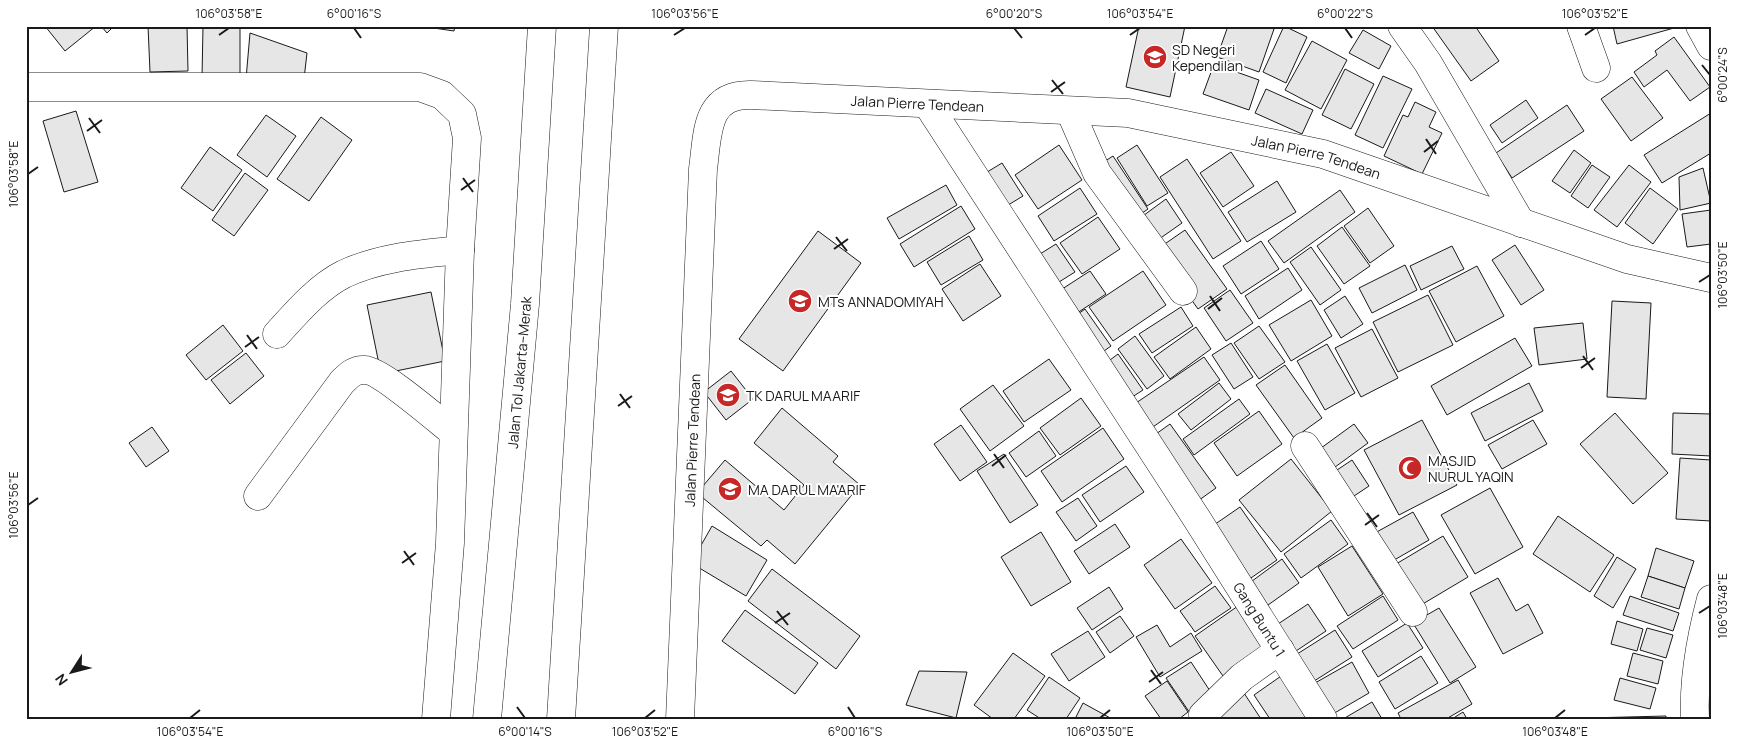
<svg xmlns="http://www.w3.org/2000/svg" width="1737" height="745" font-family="Manrope,sans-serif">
  <rect width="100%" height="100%" fill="#fff"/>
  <!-- building -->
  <g fill="#e6e6e6" stroke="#1a1a1a">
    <path d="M 45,26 L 96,26 L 65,51 Z"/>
    <path d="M 101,26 L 114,26 L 107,33 Z"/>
    <path d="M 148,26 L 187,26 L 188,71 L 150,72 Z"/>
    <path d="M 203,26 L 240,27 L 240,79 L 202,78 Z"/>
    <path d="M 420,26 L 455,26 L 454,31 Z"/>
    <path d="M 1139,26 L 1185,26 L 1170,97 L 1126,87 Z"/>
    <path d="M 1228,26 L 1266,26 L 1274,29 L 1259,72 L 1217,57 Z"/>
    <path d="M 1284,26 L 1307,37 L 1286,83 L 1263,72 Z"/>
    <path d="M 1432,26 L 1475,26 L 1499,61 L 1471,81 Z"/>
    <path d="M 1613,26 L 1674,26 L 1674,28 L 1617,44 Z"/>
    <path d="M 1363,30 L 1391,46 L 1379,69 L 1349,53 Z"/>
    <path d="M 250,33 L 307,53 L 304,79 L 246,79 Z"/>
    <path d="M 1674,37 L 1710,87 L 1690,101 L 1667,70 L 1644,87 L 1634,72 L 1657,55 L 1655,51 Z"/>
    <path d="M 1312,41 L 1347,60 L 1321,109 L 1285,90 Z"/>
    <path d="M 1214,64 L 1259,80 L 1249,110 L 1203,94 Z"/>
    <path d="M 1345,69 L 1374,84 L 1351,129 L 1322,115 Z"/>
    <path d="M 1383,76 L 1412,89 L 1383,148 L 1355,135 Z"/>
    <path d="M 1632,77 L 1663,118 L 1631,141 L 1601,99 Z"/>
    <path d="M 1266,89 L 1313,110 L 1302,134 L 1255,113 Z"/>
    <path d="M 1526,100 L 1538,118 L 1502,143 L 1490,125 Z"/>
    <path d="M 1415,102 L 1436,112 L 1429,127 L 1442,133 L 1422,174 L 1384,156 L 1403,115 L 1408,117 Z"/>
    <path d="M 1567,105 L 1584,131 L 1512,178 L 1496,153 Z"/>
    <path d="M 76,111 L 98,182 L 64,192 L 43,121 Z"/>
    <path d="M 1711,113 L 1711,153 L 1662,183 L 1644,155 Z"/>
    <path d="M 266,115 L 296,136 L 267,177 L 237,155 Z"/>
    <path d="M 321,117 L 352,140 L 309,201 L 277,179 Z"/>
    <path d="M 1059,145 L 1082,180 L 1038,209 L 1015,175 Z"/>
    <path d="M 1137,145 L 1168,193 L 1147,206 L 1117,158 Z"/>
    <path d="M 210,147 L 242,170 L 213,211 L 181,188 Z"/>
    <path d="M 1574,150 L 1591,163 L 1570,193 L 1552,181 Z"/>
    <path d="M 1231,152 L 1254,186 L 1223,207 L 1200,173 Z"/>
    <path d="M 1113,156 L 1148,209 L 1135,218 L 1099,165 Z"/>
    <path d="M 1187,159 L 1241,241 L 1213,259 L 1160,177 Z"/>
    <path d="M 1002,163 L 1023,196 L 1000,210 L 979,177 Z"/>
    <path d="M 1592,165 L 1610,177 L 1588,208 L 1571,196 Z"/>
    <path d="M 1629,165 L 1651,182 L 1617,227 L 1594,210 Z"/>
    <path d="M 1703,168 L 1711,203 L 1680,210 L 1679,177 Z"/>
    <path d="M 245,173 L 268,190 L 234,236 L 212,220 Z"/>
    <path d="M 1277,181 L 1296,212 L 1247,242 L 1228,212 Z"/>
    <path d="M 946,185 L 957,205 L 899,239 L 887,218 Z"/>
    <path d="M 1080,188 L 1097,214 L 1054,241 L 1038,216 Z"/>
    <path d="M 1650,188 L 1678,209 L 1653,244 L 1625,223 Z"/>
    <path d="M 1340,190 L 1355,212 L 1284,263 L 1268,241 Z"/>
    <path d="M 1166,199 L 1182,223 L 1152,244 L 1136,221 Z"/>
    <path d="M 961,206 L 975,229 L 914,267 L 900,244 Z"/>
    <path d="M 1368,208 L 1394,246 L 1370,263 L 1344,226 Z"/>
    <path d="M 1711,210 L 1711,244 L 1687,247 L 1682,214 Z"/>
    <path d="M 1098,217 L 1120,249 L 1082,274 L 1060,243 Z"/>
    <path d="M 1342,227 L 1370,266 L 1344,284 L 1317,246 Z"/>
    <path d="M 1185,230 L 1227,289 L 1198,309 L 1156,250 Z"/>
    <path d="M 818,231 L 861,263 L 783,371 L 739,339 Z"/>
    <path d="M 969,236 L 983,260 L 941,285 L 927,262 Z"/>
    <path d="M 1261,241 L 1279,269 L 1241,294 L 1223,266 Z"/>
    <path d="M 1056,244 L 1075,272 L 1051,287 L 1032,259 Z"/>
    <path d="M 1515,245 L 1544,290 L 1521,305 L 1492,260 Z"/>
    <path d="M 1452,246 L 1464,269 L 1421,290 L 1410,266 Z"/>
    <path d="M 1311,247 L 1341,290 L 1320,305 L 1290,262 Z"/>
    <path d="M 980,264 L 1001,296 L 963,321 L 942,289 Z"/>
    <path d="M 1405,265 L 1417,290 L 1372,313 L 1359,288 Z"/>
    <path d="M 1477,266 L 1504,316 L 1456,342 L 1429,291 Z"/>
    <path d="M 1288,268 L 1302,290 L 1259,319 L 1245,296 Z"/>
    <path d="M 1090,271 L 1106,294 L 1071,317 L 1056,293 Z"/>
    <path d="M 1143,271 L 1166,305 L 1113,341 L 1089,307 Z"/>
    <path d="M 1230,290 L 1253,323 L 1226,341 L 1204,308 Z"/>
    <path d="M 431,292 L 445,361 L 381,374 L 367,305 Z"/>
    <path d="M 1428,295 L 1453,345 L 1398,372 L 1373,322 Z"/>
    <path d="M 1345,296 L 1363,324 L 1341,338 L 1324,310 Z"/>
    <path d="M 1311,300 L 1332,336 L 1291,361 L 1269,325 Z"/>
    <path d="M 1612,301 L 1651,303 L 1646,399 L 1607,397 Z"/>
    <path d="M 1181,307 L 1193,326 L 1152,353 L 1139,334 Z"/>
    <path d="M 1085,309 L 1111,346 L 1097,356 L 1071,319 Z"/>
    <path d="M 1583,323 L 1587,359 L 1539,365 L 1534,328 Z"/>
    <path d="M 223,325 L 243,351 L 206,380 L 186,355 Z"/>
    <path d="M 1259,326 L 1285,362 L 1259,379 L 1234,343 Z"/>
    <path d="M 1196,327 L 1211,349 L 1170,379 L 1154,357 Z"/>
    <path d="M 1372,329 L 1398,378 L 1361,397 L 1335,348 Z"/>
    <path d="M 1135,336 L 1164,376 L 1147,389 L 1118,349 Z"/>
    <path d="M 1515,338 L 1532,366 L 1447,415 L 1431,386 Z"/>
    <path d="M 1231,343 L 1253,377 L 1234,389 L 1212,355 Z"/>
    <path d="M 1327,344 L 1355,393 L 1325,410 L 1297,361 Z"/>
    <path d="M 246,353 L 264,376 L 230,404 L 211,380 Z"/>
    <path d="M 1118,354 L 1143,390 L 1126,401 L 1102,366 Z"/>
    <path d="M 1204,357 L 1220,380 L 1150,429 L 1133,405 Z"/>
    <path d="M 1049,359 L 1071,390 L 1024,422 L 1003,391 Z"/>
    <path d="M 1285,365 L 1322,418 L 1294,438 L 1256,385 Z"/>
    <path d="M 731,371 L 753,399 L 726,420 L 704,392 Z"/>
    <path d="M 1219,383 L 1231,399 L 1191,430 L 1178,414 Z"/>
    <path d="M 1529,383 L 1543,411 L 1485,441 L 1471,413 Z"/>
    <path d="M 993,385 L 1024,426 L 990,451 L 960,409 Z"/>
    <path d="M 1081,398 L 1101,426 L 1060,455 L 1040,428 Z"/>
    <path d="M 1239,399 L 1250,414 L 1194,455 L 1183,439 Z"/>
    <path d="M 782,408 L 838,456 L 833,462 L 860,485 L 795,564 L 767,540 L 761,546 L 697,493 L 725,460 L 784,510 L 804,485 L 754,443 Z"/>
    <path d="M 1259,411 L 1282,444 L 1237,476 L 1214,443 Z"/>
    <path d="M 1615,413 L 1668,473 L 1633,504 L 1580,444 Z"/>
    <path d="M 1673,413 L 1711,414 L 1711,456 L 1672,454 Z"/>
    <path d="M 1422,420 L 1457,485 L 1399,515 L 1364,450 Z"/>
    <path d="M 1533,420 L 1547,444 L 1502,469 L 1488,445 Z"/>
    <path d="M 1170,424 L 1216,488 L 1195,503 L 1149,439 Z"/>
    <path d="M 1354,424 L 1368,443 L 1331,470 L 1317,451 Z"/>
    <path d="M 961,425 L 987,462 L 960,481 L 934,444 Z"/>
    <path d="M 152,427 L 169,451 L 146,467 L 129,443 Z"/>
    <path d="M 1103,428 L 1124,459 L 1062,502 L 1041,471 Z"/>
    <path d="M 1039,431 L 1056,456 L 1026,477 L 1009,453 Z"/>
    <path d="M 1004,454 L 1038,505 L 1010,523 L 977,471 Z"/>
    <path d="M 1680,458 L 1711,460 L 1711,521 L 1676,519 Z"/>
    <path d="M 1291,459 L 1332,511 L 1281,552 L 1239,500 Z"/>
    <path d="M 1352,460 L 1369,486 L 1348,500 L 1331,474 Z"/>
    <path d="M 1126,466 L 1144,492 L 1100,522 L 1082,495 Z"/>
    <path d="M 1490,488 L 1523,547 L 1475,574 L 1441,515 Z"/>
    <path d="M 1078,498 L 1097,526 L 1076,541 L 1056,512 Z"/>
    <path d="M 1240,507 L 1277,560 L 1248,580 L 1211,527 Z"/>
    <path d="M 1413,512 L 1429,540 L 1389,563 L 1373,534 Z"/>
    <path d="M 1558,516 L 1614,555 L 1590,592 L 1533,554 Z"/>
    <path d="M 1331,520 L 1348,544 L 1301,578 L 1284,554 Z"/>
    <path d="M 1115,524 L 1130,547 L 1089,574 L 1074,551 Z"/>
    <path d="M 712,526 L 767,560 L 746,596 L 691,563 Z"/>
    <path d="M 1041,532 L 1071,582 L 1031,606 L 1001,557 Z"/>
    <path d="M 1443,536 L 1468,577 L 1416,608 L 1391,567 Z"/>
    <path d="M 1181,539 L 1212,583 L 1175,609 L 1144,565 Z"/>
    <path d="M 1352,546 L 1383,594 L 1348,616 L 1318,567 Z"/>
    <path d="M 1656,548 L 1694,561 L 1685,588 L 1648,576 Z"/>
    <path d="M 1617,557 L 1636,569 L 1613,608 L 1594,596 Z"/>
    <path d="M 1282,559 L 1299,583 L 1261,610 L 1244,587 Z"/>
    <path d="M 772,569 L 860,636 L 836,669 L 748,601 Z"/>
    <path d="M 1648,576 L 1685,588 L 1679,609 L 1641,597 Z"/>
    <path d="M 1498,578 L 1516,611 L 1528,604 L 1543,633 L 1503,654 L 1470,593 Z"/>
    <path d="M 1215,586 L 1231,608 L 1195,632 L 1180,611 Z"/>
    <path d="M 1109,587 L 1123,609 L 1092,630 L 1077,608 Z"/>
    <path d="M 1383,596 L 1398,620 L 1353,649 L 1337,626 Z"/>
    <path d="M 1630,596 L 1679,613 L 1673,631 L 1623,615 Z"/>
    <path d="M 1308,604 L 1326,631 L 1290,655 L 1272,628 Z"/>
    <path d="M 1238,606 L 1266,646 L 1223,676 L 1195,636 Z"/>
    <path d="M 1439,608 L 1476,667 L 1450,683 L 1413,623 Z"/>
    <path d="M 745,610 L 818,663 L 795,694 L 722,641 Z"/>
    <path d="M 1120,616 L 1134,636 L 1110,653 L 1096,632 Z"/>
    <path d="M 1617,621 L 1643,629 L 1637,651 L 1611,644 Z"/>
    <path d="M 1407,623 L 1423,648 L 1378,677 L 1362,651 Z"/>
    <path d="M 1157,625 L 1170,647 L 1191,633 L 1202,651 L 1160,677 L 1136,637 Z"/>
    <path d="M 1647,628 L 1673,635 L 1666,658 L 1640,650 Z"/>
    <path d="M 1335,630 L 1352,657 L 1311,683 L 1294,656 Z"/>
    <path d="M 1088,631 L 1105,657 L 1069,681 L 1051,654 Z"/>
    <path d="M 1013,653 L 1045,676 L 1014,719 L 993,719 L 974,705 Z"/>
    <path d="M 1633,653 L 1663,661 L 1658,684 L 1627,676 Z"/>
    <path d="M 1421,656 L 1438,683 L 1395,709 L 1379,682 Z"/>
    <path d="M 1191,662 L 1214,697 L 1190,713 L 1166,678 Z"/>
    <path d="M 1352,662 L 1369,693 L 1326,718 L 1308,687 Z"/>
    <path d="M 919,671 L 967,672 L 956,718 L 906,705 Z"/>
    <path d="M 1284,674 L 1315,719 L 1270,719 L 1254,695 Z"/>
    <path d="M 1049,677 L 1080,698 L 1066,719 L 1041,719 L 1027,710 Z"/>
    <path d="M 1620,678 L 1656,688 L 1650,709 L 1614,700 Z"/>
    <path d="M 1458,680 L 1472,704 L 1446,719 L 1401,719 L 1398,713 Z"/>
    <path d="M 1167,681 L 1188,712 L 1179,719 L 1161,719 L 1145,696 Z"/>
    <path d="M 1242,690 L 1261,719 L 1215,719 Z"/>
    <path d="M 1372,702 L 1382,719 L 1343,719 Z"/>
    <path d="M 1083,703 L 1112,719 L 1075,719 Z"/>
    <path d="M 1463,712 L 1467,719 L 1452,719 Z"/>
    <path d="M 1666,716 L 1666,719 L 1588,718 Z"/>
  </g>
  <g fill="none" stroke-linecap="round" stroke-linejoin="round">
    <!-- minor casing -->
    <g stroke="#1a1a1a" stroke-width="29">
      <g id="minor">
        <path d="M 1402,26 L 1428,63 L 1521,223"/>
        <path d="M 1581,26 L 1596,68"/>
        <path d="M 1700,26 L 1711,46"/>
        <path d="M 26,87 L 420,87 L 442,95 L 462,114 L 467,138 L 460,250 L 450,543 L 436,719"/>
        <path id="s1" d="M 928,105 L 1197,519 L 1323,719"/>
        <path d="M 1070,111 L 1097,173 L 1183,291"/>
        <path d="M 277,334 C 296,313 318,287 344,274 C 380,257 421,254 460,250"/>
        <path d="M 1305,446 L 1413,612"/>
        <path d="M 258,496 L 342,382 C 349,375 355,369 365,370 C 380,370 439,421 453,432"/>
        <path id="s2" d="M 680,719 L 703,169 C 708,133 705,94 751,95 L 1128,113 L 1323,154 L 1627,259 L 1711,278"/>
        <path d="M 1204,719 L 1203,715 L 1242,677 L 1280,650"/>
        <path d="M 1695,719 C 1693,679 1701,637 1711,599"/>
      </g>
    </g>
    <!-- highway casing -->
    <g stroke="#1a1a1a" stroke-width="29">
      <g id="highway">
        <path id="s3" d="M 487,719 L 525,304 L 542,26"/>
        <path d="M 561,719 L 604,26"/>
      </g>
    </g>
    <!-- minor -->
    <use href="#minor" stroke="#fff" stroke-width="28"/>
    <!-- highway -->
    <use href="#highway" stroke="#fff" stroke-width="28"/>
  </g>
  <!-- ticks -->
  <path fill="none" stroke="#1a1a1a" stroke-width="2" d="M 354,28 L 361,38M 1014,28 L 1022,38M 1345,28 L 1352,38M 219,35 L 229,28M 674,35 L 685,28M 1130,35 L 1140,28M 1585,35 L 1595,28M 1702,65 L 1710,75M 1052,80 L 1063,94M 1051,92 L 1065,82M 89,118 L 100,133M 87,131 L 102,120M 1426,139 L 1436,154M 1424,152 L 1438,141M 28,174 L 38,167M 463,178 L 473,192M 461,190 L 475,180M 836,237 L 847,251M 834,249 L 848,239M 1699,282 L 1710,275M 1210,296 L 1220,311M 1208,309 L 1222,298M 247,335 L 257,349M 245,347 L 259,337M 1583,356 L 1593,370M 1581,368 L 1595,358M 620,394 L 630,408M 618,406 L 632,396M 994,454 L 1004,468M 992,466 L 1006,455M 28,505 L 38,498M 1367,513 L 1377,527M 1365,525 L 1379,515M 404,551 L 414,565M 402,563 L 416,553M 777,611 L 788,625M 1699,613 L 1710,606M 775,623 L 790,613M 1151,670 L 1161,684M 1149,682 L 1163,672M 517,707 L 525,718M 848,707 L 855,718M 190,718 L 200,710M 645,718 L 655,710M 1100,718 L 1110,710M 1555,718 L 1565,710"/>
  <!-- icons -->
  <defs>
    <g id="school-disc" transform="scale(1.25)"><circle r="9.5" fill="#c62828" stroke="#fff"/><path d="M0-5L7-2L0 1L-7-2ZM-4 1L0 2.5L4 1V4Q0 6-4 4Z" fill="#fff"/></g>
    <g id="mosque-disc" transform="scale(1.25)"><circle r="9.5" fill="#c62828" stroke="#fff"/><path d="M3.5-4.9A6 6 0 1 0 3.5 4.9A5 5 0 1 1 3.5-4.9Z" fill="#fff"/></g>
  </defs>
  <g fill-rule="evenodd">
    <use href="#school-disc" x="1155" y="57"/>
    <use href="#school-disc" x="800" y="301"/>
    <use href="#school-disc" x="728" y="395"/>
    <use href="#mosque-disc" x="1410" y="468"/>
    <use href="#school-disc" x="730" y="489"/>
  </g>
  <g text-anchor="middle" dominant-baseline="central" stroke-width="4" stroke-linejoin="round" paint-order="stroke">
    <!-- poi labels -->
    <g font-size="14" fill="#1a1a1a" stroke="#fff" text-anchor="start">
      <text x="1172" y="49">SD Negeri<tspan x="1172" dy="16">Kependilan</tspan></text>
      <text x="818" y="301">MTs ANNADOMIYAH</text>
      <text x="746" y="395">TK DARUL MAARIF</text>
      <text x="1428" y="460">MASJID<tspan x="1428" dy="16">NURUL YAQIN</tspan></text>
      <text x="748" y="489">MA DARUL MA'ARIF</text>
    </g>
    <!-- street labels -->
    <g font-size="14" fill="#1a1a1a" stroke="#fff">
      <text stroke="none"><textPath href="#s2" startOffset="818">Jalan Pierre Tendean</textPath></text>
      <text stroke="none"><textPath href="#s2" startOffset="1222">Jalan Pierre Tendean</textPath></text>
      <text stroke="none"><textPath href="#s3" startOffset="348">Jalan Tol Jakarta–Merak</textPath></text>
      <text stroke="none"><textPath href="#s2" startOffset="279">Jalan Pierre Tendean</textPath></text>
      <text stroke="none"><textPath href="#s1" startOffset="612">Gang Buntu 1</textPath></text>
    </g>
  </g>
  <!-- border -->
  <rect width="1737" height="745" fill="none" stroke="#ffffff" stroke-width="55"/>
  <!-- north arrow -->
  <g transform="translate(72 672) rotate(234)" stroke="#ffffff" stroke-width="4" paint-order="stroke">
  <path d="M0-4L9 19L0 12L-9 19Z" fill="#1a1a1a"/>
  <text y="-8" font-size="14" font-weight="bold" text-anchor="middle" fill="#1a1a1a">N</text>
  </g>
  <rect x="28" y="28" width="1682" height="690" fill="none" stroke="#1a1a1a" stroke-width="2"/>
  <g font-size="12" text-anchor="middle" fill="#1a1a1a">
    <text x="229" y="18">106°03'58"E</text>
    <text x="354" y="18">6°00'16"S</text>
    <text x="685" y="18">106°03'56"E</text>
    <text x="1014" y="18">6°00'20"S</text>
    <text x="1140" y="18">106°03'54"E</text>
    <text x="1345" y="18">6°00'22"S</text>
    <text x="1595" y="18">106°03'52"E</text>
    <text transform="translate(1723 75) rotate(-90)" y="4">6°00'24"S</text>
    <text transform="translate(14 174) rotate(-90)" y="4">106°03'58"E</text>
    <text transform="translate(1723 275) rotate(-90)" y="4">106°03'50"E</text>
    <text transform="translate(14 505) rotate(-90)" y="4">106°03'56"E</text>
    <text transform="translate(1723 606) rotate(-90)" y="4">106°03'48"E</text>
    <text x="190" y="736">106°03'54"E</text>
    <text x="525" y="736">6°00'14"S</text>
    <text x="645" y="736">106°03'52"E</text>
    <text x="855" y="736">6°00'16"S</text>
    <text x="1100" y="736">106°03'50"E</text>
    <text x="1555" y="736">106°03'48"E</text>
  </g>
</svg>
